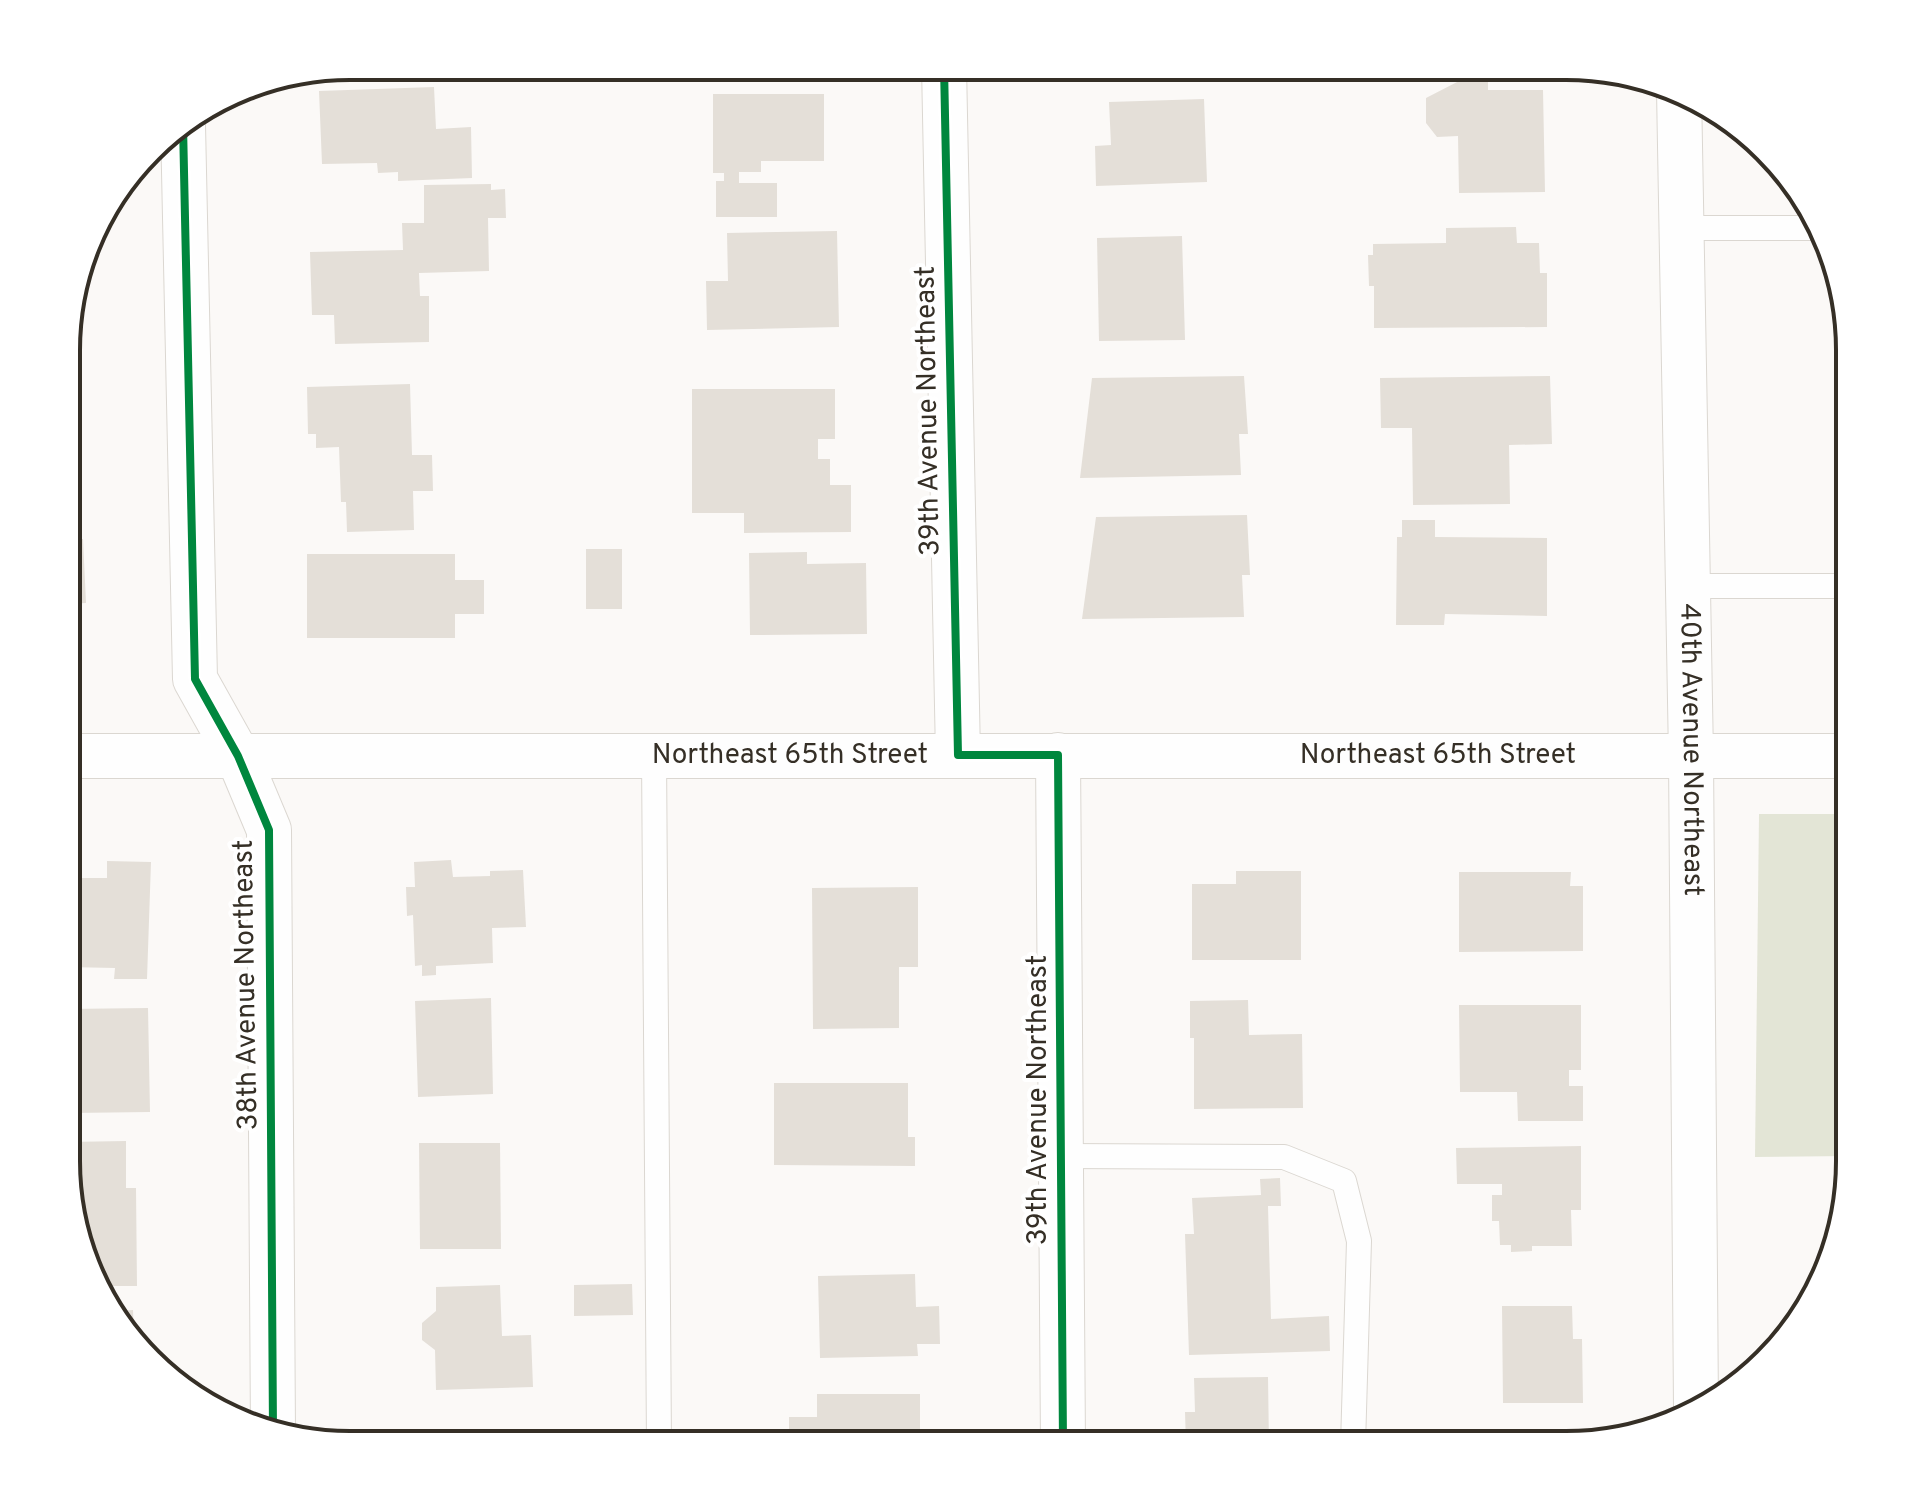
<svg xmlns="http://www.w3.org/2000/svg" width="1916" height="1511" font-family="Overpass,sans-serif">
  <rect width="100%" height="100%" fill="#fbf9f7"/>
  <!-- green -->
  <path fill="#e3e5d6" d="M 1759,814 L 1850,814 L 1849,1156 L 1755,1157 Z"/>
  <!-- building -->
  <g fill="#e4dfd8">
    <path d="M 1461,80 L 1488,80 L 1488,90 L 1543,90 L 1545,192 L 1459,193 L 1458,136 L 1437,137 L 1426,123 L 1426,98 Z"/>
    <path d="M 434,87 L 436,129 L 471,127 L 472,178 L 398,181 L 398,172 L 378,173 L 377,163 L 322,164 L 319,91 Z"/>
    <path d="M 713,94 L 824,94 L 824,161 L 761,161 L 761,172 L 739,172 L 739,183 L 777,183 L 777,217 L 716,217 L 716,181 L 724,181 L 724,173 L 713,173 Z"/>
    <path d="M 1204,99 L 1207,182 L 1096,186 L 1095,146 L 1111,145 L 1109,102 Z"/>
    <path d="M 491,184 L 491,190 L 505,189 L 506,218 L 488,218 L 489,271 L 419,273 L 420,296 L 429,296 L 429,342 L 335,344 L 334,315 L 312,315 L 310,252 L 403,250 L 402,223 L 424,223 L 424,185 Z"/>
    <path d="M 1516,227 L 1517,243 L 1539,243 L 1540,273 L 1547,273 L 1547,327 L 1374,328 L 1374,286 L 1369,286 L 1368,255 L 1373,255 L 1373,244 L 1446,243 L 1446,228 Z"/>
    <path d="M 837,231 L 839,327 L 707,330 L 706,281 L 728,281 L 727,233 Z"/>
    <path d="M 1182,236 L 1185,340 L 1099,341 L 1097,238 Z"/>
    <path d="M 1244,376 L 1248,434 L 1239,434 L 1241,475 L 1080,478 L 1092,378 Z"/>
    <path d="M 1550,376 L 1552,444 L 1509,445 L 1510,504 L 1413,505 L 1412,428 L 1381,428 L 1380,378 Z"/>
    <path d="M 410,384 L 412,455 L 432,455 L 433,491 L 413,491 L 414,530 L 347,532 L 346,502 L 341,502 L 339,447 L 316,448 L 316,434 L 308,434 L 307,387 Z"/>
    <path d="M 692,389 L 835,389 L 835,439 L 818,439 L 818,459 L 830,459 L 830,485 L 851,485 L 851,532 L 744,533 L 744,513 L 692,513 Z"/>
    <rect x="68" y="451" width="6" height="67"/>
    <path d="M 1247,515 L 1250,575 L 1242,575 L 1244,617 L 1082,619 L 1096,517 Z"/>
    <path d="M 1402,520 L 1435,520 L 1435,537 L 1547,538 L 1547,616 L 1445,614 L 1444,625 L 1396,625 L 1397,537 L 1402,537 Z"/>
    <path d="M 83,539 L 86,603 L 68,604 L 68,540 Z"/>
    <rect x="586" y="549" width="36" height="60"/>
    <path d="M 807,552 L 807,564 L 866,563 L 867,634 L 750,635 L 749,553 Z"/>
    <path d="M 307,554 L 455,554 L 455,580 L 484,580 L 484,614 L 455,614 L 455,638 L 307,638 Z"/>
    <path d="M 451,860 L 453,877 L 490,876 L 490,871 L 523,870 L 526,927 L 492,928 L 493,963 L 436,966 L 436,975 L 422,976 L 422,965 L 415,966 L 413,915 L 407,916 L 406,887 L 415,887 L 414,862 Z"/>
    <path d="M 107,861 L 151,862 L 147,979 L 114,979 L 115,968 L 67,967 L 67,878 L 107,878 Z"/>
    <path d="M 1236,871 L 1301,871 L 1301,960 L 1192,960 L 1192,884 L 1236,884 Z"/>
    <path d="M 1459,872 L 1571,872 L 1570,886 L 1583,886 L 1583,951 L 1459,952 Z"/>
    <path d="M 918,887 L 918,967 L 899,967 L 899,1028 L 813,1029 L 812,888 Z"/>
    <path d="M 491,998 L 493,1094 L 418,1097 L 415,1001 Z"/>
    <path d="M 1248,1000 L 1249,1035 L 1302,1034 L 1303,1108 L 1194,1109 L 1194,1038 L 1190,1038 L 1190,1001 Z"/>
    <path d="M 1459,1005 L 1581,1005 L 1581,1070 L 1569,1070 L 1569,1086 L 1583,1086 L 1583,1121 L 1518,1121 L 1517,1092 L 1460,1092 Z"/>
    <path d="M 148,1008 L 150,1112 L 71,1113 L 71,1033 L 67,1033 L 67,1009 Z"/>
    <path d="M 774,1083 L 908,1083 L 908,1137 L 915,1137 L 915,1166 L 774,1165 Z"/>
    <path d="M 126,1141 L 126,1188 L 136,1188 L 137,1286 L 95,1286 L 67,1180 L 67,1142 Z"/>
    <path d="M 419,1143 L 500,1143 L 501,1249 L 420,1249 Z"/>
    <path d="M 1581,1146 L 1581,1210 L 1571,1210 L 1572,1246 L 1532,1246 L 1532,1251 L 1511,1252 L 1511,1245 L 1500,1245 L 1499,1221 L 1492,1221 L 1492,1195 L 1502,1195 L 1502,1184 L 1457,1184 L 1456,1148 Z"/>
    <path d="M 1280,1178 L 1281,1206 L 1268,1206 L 1271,1319 L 1329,1316 L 1330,1351 L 1189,1355 L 1185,1234 L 1194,1234 L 1192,1198 L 1261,1195 L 1260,1179 Z"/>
    <path d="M 915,1274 L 916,1307 L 939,1306 L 940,1344 L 917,1344 L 918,1356 L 820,1358 L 818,1276 Z"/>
    <path d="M 632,1284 L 633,1315 L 574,1316 L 574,1285 Z"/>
    <path d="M 500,1285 L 502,1336 L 531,1335 L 533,1387 L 436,1390 L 435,1350 L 422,1340 L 422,1323 L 436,1311 L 436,1287 Z"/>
    <path d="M 1502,1306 L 1572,1306 L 1573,1339 L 1582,1339 L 1583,1403 L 1503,1403 Z"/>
    <path d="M 133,1310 L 134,1337 L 114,1311 Z"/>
    <path d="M 1268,1377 L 1269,1445 L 1186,1445 L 1185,1412 L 1195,1412 L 1194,1378 Z"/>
    <path d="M 817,1394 L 920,1394 L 920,1438 L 932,1438 L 932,1445 L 789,1445 L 789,1417 L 817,1417 Z"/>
    <path d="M 1488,1431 L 1585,1431 L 1586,1441 L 1566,1445 L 1488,1445 Z"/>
    <path d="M 469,1434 L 469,1444 L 430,1444 L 430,1435 Z"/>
  </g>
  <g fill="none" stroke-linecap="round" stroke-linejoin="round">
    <!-- lane casing -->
    <g stroke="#dbd7d1" stroke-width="26">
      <g id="lane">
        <path d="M 1681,228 L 1822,228"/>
        <path d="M 1688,586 L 1850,586"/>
        <path d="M 654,755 L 659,1445"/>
        <path d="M 1062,1156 L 1284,1157 L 1344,1181 L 1359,1241 L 1353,1445"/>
      </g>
    </g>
    <!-- street casing -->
    <g stroke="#dbd7d1" stroke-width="46">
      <g id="street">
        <path d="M 944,66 L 958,755"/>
        <path d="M 183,125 L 195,679 L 238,756 L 269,830 L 273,1431"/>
        <path d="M 1058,755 L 1063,1445"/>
      </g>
    </g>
    <!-- secondary casing -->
    <g stroke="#dbd7d1" stroke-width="46">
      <g id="secondary">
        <path id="s1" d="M 1679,90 L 1691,756 L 1696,1408"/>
        <path id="s2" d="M 68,756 L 1850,756"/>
      </g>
    </g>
    <!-- lane -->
    <use href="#lane" stroke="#fefefe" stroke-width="24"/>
    <!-- street -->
    <use href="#street" stroke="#fefefe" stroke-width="44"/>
    <!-- secondary -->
    <use href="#secondary" stroke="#fefefe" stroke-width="44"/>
    <!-- cycleway casing -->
    <g stroke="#fff" stroke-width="13">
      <g id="cycleway">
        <path d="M 944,66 L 958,755 L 1058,755 L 1063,1445"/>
        <path d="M 183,125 L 195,679 L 238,756 L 269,830 L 273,1431"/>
      </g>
    </g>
    <!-- cycleway -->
    <use href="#cycleway" stroke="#00873e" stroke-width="8"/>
  </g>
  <g text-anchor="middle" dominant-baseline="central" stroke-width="8" stroke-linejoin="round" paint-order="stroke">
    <!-- street labels -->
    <g font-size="28" fill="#352f26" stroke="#fff">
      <text transform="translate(929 411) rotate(-91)">39th Avenue Northeast</text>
      <text stroke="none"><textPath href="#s1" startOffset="660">40th Avenue Northeast</textPath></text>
      <text stroke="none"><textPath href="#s2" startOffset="722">Northeast 65th Street</textPath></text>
      <text stroke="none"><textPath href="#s2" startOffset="1370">Northeast 65th Street</textPath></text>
      <text transform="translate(247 985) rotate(-91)">38th Avenue Northeast</text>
      <text transform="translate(1039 1100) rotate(-90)">39th Avenue Northeast</text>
    </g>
  </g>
  <!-- crop -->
  <path d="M0 0H1916V1511H0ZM350 80H1566A270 270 0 0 1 1836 350V1161A270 270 0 0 1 1566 1431H350A270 270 0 0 1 80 1161V350A270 270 0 0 1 350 80Z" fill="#fff" fill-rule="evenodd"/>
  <path fill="none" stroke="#352f26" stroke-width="4" d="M350 80H1566A270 270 0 0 1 1836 350V1161A270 270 0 0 1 1566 1431H350A270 270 0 0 1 80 1161V350A270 270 0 0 1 350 80Z"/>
</svg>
